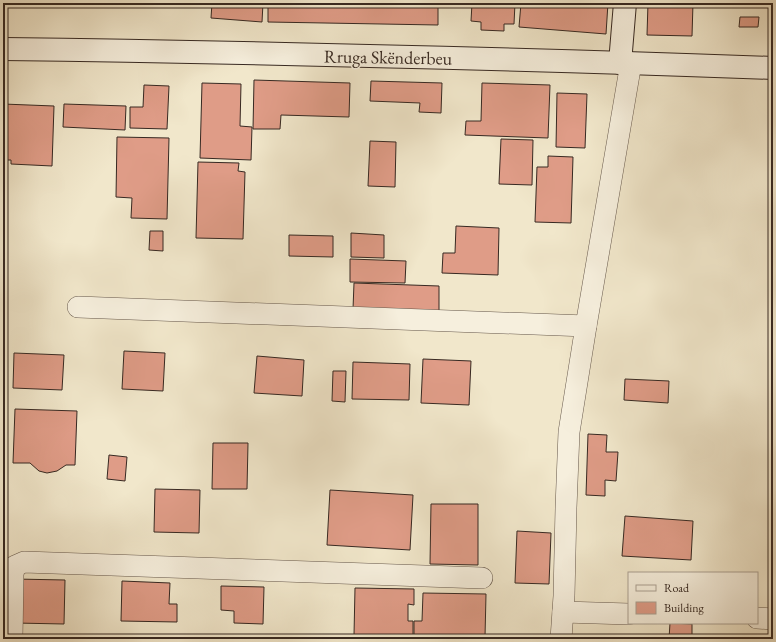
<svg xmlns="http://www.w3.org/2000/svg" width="776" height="642" font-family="'EB Garamond',serif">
  <rect width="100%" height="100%" fill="#f1e7cb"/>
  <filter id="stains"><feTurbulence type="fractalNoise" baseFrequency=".005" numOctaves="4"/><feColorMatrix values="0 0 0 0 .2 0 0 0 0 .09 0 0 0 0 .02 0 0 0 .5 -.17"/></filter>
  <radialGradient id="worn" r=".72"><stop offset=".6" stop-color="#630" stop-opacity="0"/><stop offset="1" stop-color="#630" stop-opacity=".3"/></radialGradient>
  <!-- building -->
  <g fill="#df9c87" stroke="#372922">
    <path d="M 212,3 L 263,3 L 262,22 L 211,18 Z"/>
    <path d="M 268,3 L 438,3 L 438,25 L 268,22 Z"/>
    <path d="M 472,3 L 515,3 L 514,24 L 504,24 L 504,31 L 481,30 L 481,22 L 471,21 Z"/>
    <path d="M 521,3 L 608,3 L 606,34 L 519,27 Z"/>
    <path d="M 648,3 L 693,3 L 692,36 L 647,35 Z"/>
    <path d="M 740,17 L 759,17 L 758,27 L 739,27 Z"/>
    <path d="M 254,80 L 350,83 L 349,117 L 281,115 L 280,129 L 253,129 Z"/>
    <path d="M 371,81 L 442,83 L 441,113 L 419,112 L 420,103 L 370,101 Z"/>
    <path d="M 202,83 L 241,84 L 240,126 L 252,127 L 251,160 L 200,158 Z"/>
    <path d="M 482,83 L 550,85 L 548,138 L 465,135 L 466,121 L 481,121 Z"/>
    <path d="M 144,85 L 169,86 L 167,129 L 130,128 L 130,107 L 143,107 Z"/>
    <path d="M 557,93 L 587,94 L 585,148 L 556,147 Z"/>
    <path d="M 3,104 L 54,106 L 52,166 L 11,164 L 11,160 L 3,160 Z"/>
    <path d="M 64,104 L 126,106 L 125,130 L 63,127 Z"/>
    <path d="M 117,137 L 169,138 L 167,219 L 131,218 L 132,198 L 116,197 Z"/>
    <path d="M 501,139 L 533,140 L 532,185 L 499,184 Z"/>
    <path d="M 370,141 L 396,142 L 395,187 L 368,186 Z"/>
    <path d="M 548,156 L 573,157 L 571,223 L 535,222 L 537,167 L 548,167 Z"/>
    <path d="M 198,162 L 239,163 L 238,171 L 245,172 L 243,239 L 196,238 Z"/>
    <path d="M 456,226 L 499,228 L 498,275 L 442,273 L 443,253 L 455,253 Z"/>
    <path d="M 150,231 L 163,231 L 163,251 L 149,250 Z"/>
    <path d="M 351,233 L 384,235 L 384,258 L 351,257 Z"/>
    <path d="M 289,235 L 333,236 L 333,257 L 289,256 Z"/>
    <path d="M 350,259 L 406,261 L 405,283 L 350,282 Z"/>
    <path d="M 354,283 L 439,286 L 439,312 L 353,309 Z"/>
    <path d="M 124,351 L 165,353 L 163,391 L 122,389 Z"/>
    <path d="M 14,353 L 64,355 L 62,390 L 13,388 Z"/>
    <path d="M 257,356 L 304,360 L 302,396 L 254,393 Z"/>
    <path d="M 423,359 L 471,361 L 469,405 L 421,403 Z"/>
    <path d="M 353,362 L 410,364 L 409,400 L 352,399 Z"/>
    <path d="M 333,371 L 346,371 L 345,402 L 332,401 Z"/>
    <path d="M 625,379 L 669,381 L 668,403 L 624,400 Z"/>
    <path d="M 15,409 L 77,411 L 75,465 L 66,465 L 57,471 L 47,473 L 39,471 L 30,463 L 13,463 Z"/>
    <path d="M 588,434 L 607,435 L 606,452 L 618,452 L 616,481 L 605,480 L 605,496 L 586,495 Z"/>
    <path d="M 213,443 L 248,443 L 247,489 L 212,489 Z"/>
    <path d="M 109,455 L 127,457 L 125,481 L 107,479 Z"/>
    <path d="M 155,489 L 200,490 L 199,533 L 154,532 Z"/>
    <path d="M 330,490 L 413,495 L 410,550 L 327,545 Z"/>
    <path d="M 431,504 L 478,504 L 478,565 L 430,564 Z"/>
    <path d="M 625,516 L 693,521 L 691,560 L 622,556 Z"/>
    <path d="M 517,531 L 551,533 L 549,584 L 515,583 Z"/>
    <path d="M 15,579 L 65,580 L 64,624 L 15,623 Z"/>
    <path d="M 122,581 L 170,583 L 169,604 L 177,604 L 177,622 L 121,621 Z"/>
    <path d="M 221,586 L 264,587 L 263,624 L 234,623 L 234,611 L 221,610 Z"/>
    <path d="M 355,588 L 414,589 L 414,605 L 408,604 L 408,621 L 413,621 L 413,636 L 354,635 Z"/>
    <path d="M 423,593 L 486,594 L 485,637 L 414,635 L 414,621 L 422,621 Z"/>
    <path d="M 670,623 L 692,624 L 692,639 L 669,639 Z"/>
  </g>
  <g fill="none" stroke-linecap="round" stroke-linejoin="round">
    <!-- street casing -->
    <g stroke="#66584c" stroke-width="22">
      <g id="street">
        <path d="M 78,307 L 586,326 L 631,63"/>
        <path d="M 563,612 L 629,614"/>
        <path d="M 757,618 L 773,619"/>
        <path d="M 12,639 L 13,574 L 15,566 L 24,562 L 482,578"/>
        <path d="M 561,639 L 564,596 L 566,508 L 569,432 L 586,326"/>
      </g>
    </g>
    <!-- secondary casing -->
    <g stroke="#372922" stroke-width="24">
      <g id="secondary">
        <path d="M 3,49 C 260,52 516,59 773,68"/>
        <path d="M 620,63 L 625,3"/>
      </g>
    </g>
    <!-- street -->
    <use href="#street" stroke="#f6efdd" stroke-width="21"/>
    <!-- secondary -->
    <use href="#secondary" stroke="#f6efdd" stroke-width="22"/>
  </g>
  <g text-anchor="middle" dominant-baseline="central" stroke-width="3" stroke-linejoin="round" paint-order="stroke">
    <!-- street labels -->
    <g font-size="18" fill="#372922" stroke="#f6efdd">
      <text transform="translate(388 57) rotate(1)">Rruga Skënderbeu</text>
    </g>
  </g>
  <!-- margin -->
  <rect width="776" height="642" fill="none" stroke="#f1e7cb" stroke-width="16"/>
  <rect x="4" y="4" width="768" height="634" fill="none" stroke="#372922" stroke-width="2"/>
  <rect x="8" y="8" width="760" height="626" fill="none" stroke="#372922"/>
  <!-- legend -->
  <rect x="628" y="572" width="130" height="52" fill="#f6efdd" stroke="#aaa092"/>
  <rect x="636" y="585" width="20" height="6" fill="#f6efdd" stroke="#aaa092"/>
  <text x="664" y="592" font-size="12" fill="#372922">Road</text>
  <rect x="636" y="602" width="20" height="12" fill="#df9c87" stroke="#aaa092"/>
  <text x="664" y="612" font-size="12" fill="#372922">Building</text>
  <rect width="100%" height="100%" filter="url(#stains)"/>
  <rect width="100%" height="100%" fill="url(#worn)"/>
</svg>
